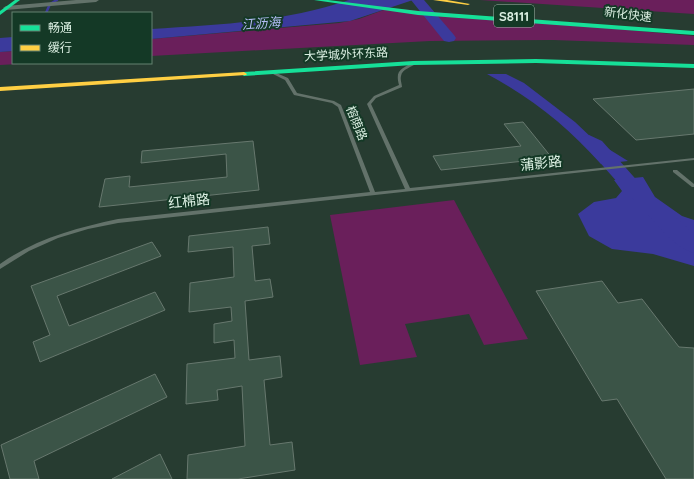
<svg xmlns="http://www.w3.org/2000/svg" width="694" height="479" font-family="Quicksand,'Noto Sans SC',sans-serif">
  <rect width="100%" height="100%" fill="#273c31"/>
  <!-- green -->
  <g fill="#6a1f5b">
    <path d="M 480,0 L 694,0 L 694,14 Z"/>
    <path d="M 389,8 L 694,36 L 694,45 L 553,40 L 430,41 L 151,56 L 151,39 L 339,23 L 359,19 Z"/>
    <path d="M 13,51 L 13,63 L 38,63 L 0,65 L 0,52 Z"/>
    <path d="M 454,200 L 528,339 L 484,345 L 469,314 L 405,324 L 417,357 L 360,365 L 330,215 Z"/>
  </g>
  <!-- water -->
  <g fill="#3b3a9c">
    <path d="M 349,0 L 413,0 L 350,21 L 151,39 L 151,29 C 219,25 283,22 349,0 Z"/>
    <path d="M 13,37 L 13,51 L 0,52 L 0,38 Z"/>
    <path d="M 487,74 L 506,74 L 524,83 L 575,122 L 594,140 L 628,161 L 601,164 C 567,126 532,98 487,74 Z"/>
    <path d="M 643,177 L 655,197 L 682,216 L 694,220 L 694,266 L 653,254 L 612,249 L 589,236 L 578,214 L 594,202 L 616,198 L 622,191 L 614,180 Z"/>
  </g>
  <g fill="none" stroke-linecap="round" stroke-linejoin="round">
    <!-- stream -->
    <path stroke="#3b3a9c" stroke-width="2.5" d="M 46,13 L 50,4 L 57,0"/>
    <!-- river -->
    <g fill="#3b3a9c" fill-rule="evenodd">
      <path d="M 411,0 L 424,0 L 454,35 L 456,38 L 454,41 L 449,42 L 444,41 Z"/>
      <path d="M 589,135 L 602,141 L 641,185 L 694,234 L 694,253 C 675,247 662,230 649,216 C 628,194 608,172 588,149 L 580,141 L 582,137 Z"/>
    </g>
  </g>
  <!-- building -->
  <g fill="#3b5447" stroke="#67786e">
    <path d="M 694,89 L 694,134 L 636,140 L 593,99 Z"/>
    <path d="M 523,122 L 552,158 L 441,170 L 433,156 L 521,146 L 504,124 Z"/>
    <path d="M 253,141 L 259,190 L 99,207 L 105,179 L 130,176 L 129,187 L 227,177 L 226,154 L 141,163 L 142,151 Z"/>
    <path d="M 268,227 L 270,244 L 252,246 L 255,281 L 270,279 L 273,297 L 245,301 L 249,360 L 280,356 L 282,377 L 264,380 L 270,445 L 292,442 L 295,470 L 238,479 L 187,479 L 188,455 L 245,446 L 242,386 L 217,390 L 218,400 L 186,404 L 187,364 L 235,358 L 234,340 L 214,343 L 214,324 L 232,321 L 231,307 L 189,312 L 190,283 L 234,277 L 233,247 L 188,252 L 189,236 Z"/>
    <path d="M 152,242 L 161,256 L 57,296 L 69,326 L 155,292 L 165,310 L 40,362 L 33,342 L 50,335 L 31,286 Z"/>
    <path d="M 602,281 L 618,303 L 642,299 L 679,347 L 694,348 L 694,479 L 666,479 L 617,399 L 602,401 L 536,291 Z"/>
    <path d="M 155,374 L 167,397 L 34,461 L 39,479 L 10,479 L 1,445 Z"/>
    <path d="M 160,454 L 172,479 L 112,479 Z"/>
  </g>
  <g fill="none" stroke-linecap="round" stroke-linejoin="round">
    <!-- lane -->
    <g fill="#63726a" fill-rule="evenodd">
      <path d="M 414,62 L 417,63 C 412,67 402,69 401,76 C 400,80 402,84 402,87 L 376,98 L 371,104 L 410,188 L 694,158 L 694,160 L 118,223 L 88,229 L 58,238 L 29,251 L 0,269 L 0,264 C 35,239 76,228 118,219 L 370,192 L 338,107 L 332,103 L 294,95 L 285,80 L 273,74 L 272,73 L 274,72 L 288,78 L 297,93 L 334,101 L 341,105 L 375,192 L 405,189 L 367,104 L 374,96 L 399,85 C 395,70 401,69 414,62 Z"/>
      <path d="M 673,170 L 677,170 L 694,184 L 694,187 L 692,187 L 673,172 Z"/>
    </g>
    <!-- street -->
    <path fill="#63726a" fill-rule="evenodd" d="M 76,0 L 99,0 L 96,2 L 6,10 L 3,8 L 6,6 Z"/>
    <!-- fast -->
    <g fill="#16e098" fill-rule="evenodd">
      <path d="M 15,0 L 20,0 L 0,15 L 0,11 Z"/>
      <path d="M 314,0 L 328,0 L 418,11 L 694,31 L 694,35 L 418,15 Z"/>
      <path d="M 536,59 L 694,64 L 694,68 L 536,63 L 413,65 L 244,76 L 241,74 L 244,72 L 413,61 Z"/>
    </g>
    <!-- slow -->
    <g fill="#ffcf43" fill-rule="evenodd">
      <path d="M 433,0 L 447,0 L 470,4 L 468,5 Z"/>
      <path d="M 244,72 L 247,74 L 246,75 L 0,91 L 0,87 Z"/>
    </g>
  </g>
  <g text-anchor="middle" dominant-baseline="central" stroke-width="4" stroke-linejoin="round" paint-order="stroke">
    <!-- far-street labels -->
    <g font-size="12" fill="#dbefe2" stroke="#143926">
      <text transform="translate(628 14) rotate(7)">新化快速</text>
      <text transform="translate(346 54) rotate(-3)">大学城外环东路</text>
      <text transform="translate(357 123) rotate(68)">榕荫路</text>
    </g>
    <!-- shield labels -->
    <rect fill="#143926" stroke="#9fb8aa" stroke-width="1" x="494" y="5" width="40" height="22" rx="3"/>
    <g font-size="13" font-weight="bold" fill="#dbefe2">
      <text x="514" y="16">S8111</text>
    </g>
    <!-- far-water labels -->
    <g font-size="13" font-style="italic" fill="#b3bcf4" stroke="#143926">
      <text transform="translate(261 23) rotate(-4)">江沥海</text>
    </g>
    <!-- street labels -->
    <g font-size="14" fill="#dbefe2" stroke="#143926">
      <text transform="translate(541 163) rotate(-6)">蒲影路</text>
      <text transform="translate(189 201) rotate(-6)">红棉路</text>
    </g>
  </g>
  <!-- legend -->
  <rect x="12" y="12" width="140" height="52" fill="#143926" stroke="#648271"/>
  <rect x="20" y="25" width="20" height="6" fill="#16e098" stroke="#648271"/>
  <text x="48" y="32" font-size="12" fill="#dbefe2">畅通</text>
  <rect x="20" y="45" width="20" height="6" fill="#ffcf43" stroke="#648271"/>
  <text x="48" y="52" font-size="12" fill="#dbefe2">缓行</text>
</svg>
